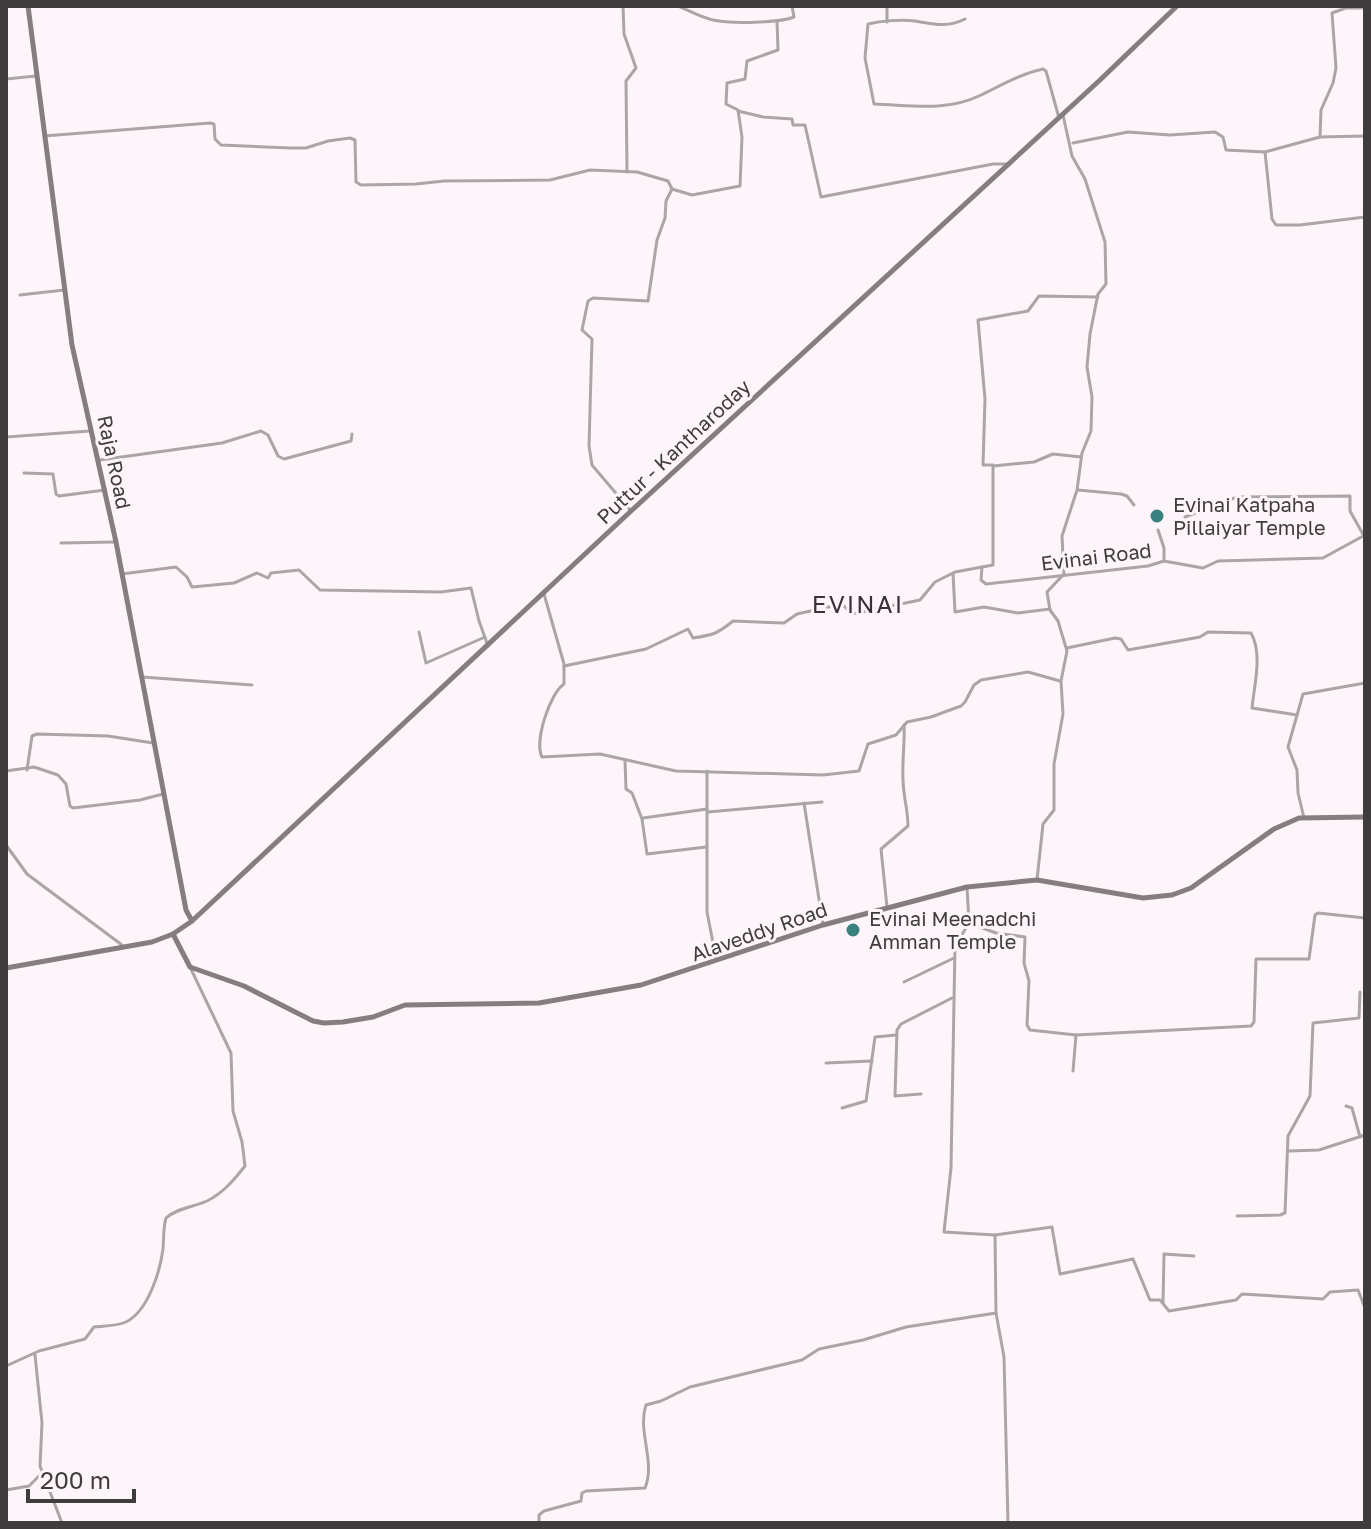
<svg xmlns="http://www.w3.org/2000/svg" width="1371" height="1529" font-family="'Golos Text',sans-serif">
  <rect width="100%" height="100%" fill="#fef5fb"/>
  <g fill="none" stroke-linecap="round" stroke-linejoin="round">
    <!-- street -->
    <g stroke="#aaa5a6" stroke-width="3">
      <path d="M 623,6 L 624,34 L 636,68 L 626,81 L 627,172"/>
      <path d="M 678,6 C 688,10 702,18 713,20 C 731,24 780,23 794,17 L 792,6"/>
      <path d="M 887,6 L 887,22"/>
      <path d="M 965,19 C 947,28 934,24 915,21 C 902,19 881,21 868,24 L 865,58 L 874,104 C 910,105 945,112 979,96 C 1000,86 1020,74 1043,69 L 1046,71 L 1059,118"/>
      <path d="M 6,79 L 36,76"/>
      <path d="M 738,111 L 763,117 L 792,119 L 793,125 L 805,125 L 821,197 L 993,164 L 1007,164"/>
      <path d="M 44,136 L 210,123 L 214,124 L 215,139 L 221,145 L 291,148 L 306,148 L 328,141 L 350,138 L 355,140 L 356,182 L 361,185 L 416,184 L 444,181 L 550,180 L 590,170 L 637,172 L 668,181 L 672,189 L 666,201 L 665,218 L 657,240 L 648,301 L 593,298 L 588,301 L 582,330 L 592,339 L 589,446 L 592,465 L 631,511"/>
      <path d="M 1320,137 L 1321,110 L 1333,83 L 1336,68 L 1332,13 L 1346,8 L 1365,8"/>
      <path d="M 1073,143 L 1128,132 L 1170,135 L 1215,132 L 1223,137 L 1226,150 L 1265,152 L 1320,137 L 1365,136"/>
      <path d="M 1265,152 L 1272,219 L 1276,225 L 1300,225 L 1365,217"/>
      <path d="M 672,189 L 692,195 L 740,186 L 742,137 L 738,110 L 726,104 L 727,83 L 745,79 L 747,61 L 778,50 L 777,22"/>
      <path d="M 20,295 L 64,290"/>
      <path d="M 6,437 L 90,431"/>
      <path d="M 100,460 L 222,443 L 261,431 L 268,435 L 278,456 L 284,459 L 351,441 L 352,434"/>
      <path d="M 993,466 L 1034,462 L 1053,454 L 1081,457"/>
      <path d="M 24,473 L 53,474 L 56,494 L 59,496 L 105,490"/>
      <path d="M 1078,490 L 1121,494 L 1127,496 L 1134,505"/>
      <path d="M 1185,517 L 1237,497 L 1350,496 L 1350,511 L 1364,536"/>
      <path d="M 1158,530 L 1164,548 L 1164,561"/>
      <path d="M 61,543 L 114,542"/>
      <path d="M 982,567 L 981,580 L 986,584 L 1148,566 L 1164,561 L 1203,568 L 1218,561 L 1323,558 L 1365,535"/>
      <path d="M 953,573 L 955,612 L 984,607 L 1018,613 L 1050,609"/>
      <path d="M 122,574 L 176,567 L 187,577 L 192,587 L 234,583 L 257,573 L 268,578 L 271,573 L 299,570 L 320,590 L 441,592 L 471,588 L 479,621 L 488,646"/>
      <path d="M 544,594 L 564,664 L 564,684 C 550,693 534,741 542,757 L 600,754 L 676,771 L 823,775 L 859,771 L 868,744 L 896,735 L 907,722 L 931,717 L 961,706 L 965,702 L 974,685 L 981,680 L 1028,672 L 1060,681"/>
      <path d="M 419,632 L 426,663 L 485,637"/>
      <path d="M 1067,648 L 1115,638 L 1121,639 L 1128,650 L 1200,637 L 1208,632 L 1251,633 C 1263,654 1254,686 1252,708 L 1297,715"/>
      <path d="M 564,666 L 646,649 L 688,629 L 693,638 C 713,635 717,634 733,621 L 784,623 L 797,614 L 842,604 L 852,614 L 920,600 L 935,582 L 955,572 L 993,565 L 993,465 L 983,465 L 985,399 L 978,320 L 1028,311 L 1039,296 L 1098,297"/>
      <path d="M 142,677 L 252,685"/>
      <path d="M 625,760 L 626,789 L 632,793 L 642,819 L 647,854 L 706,847"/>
      <path d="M 27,770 L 32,736 L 37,734 L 108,736 L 153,743"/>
      <path d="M 6,771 L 34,767 L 58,775 L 66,784 L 70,806 L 73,808 L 140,800 L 163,794"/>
      <path d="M 707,771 L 707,912 L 716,958"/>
      <path d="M 804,803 L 823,925"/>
      <path d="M 708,812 L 822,802"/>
      <path d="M 643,818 L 707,809"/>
      <path d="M 1304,818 L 1298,793 L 1297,770 L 1288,747 L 1303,694 L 1365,683"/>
      <path d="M 6,845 L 27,874 L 122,945"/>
      <path d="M 1037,880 L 1043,824 L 1054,810 L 1054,764 L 1063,714 L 1061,681 L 1067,651 L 1058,621 L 1050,610 L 1047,592 L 1064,574 L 1062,536 L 1077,490 L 1082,453 L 1091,431 L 1092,397 L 1087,367 L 1090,334 L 1098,294 L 1106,284 L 1105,242 L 1085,179 L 1072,156 L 1063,115"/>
      <path d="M 967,887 L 969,923 L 955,946 L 951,1168 L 944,1232 L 995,1235 L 996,1313 L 1004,1357 L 1008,1523"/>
      <path d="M 887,907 L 881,849 L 908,826 C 908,810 903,795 903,779 C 902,761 905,743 904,725"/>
      <path d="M 969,923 L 996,933 L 1025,937 L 1024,963 L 1029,981 L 1027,1025 L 1030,1030 L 1076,1035 L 1251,1026 L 1254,1022 L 1256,959 L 1309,959 L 1315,915 L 1318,913 L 1365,918"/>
      <path d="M 904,982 L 954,958"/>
      <path d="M 826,1063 L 872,1061"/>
      <path d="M 1073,1071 L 1076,1035"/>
      <path d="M 921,1094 L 895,1096 L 897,1030 L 901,1024 L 952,998"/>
      <path d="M 1346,1106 L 1352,1108 L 1360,1137"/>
      <path d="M 842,1108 L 866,1101 L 875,1037 L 896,1035"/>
      <path d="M 1289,1151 L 1319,1150 L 1365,1135"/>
      <path d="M 1237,1216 L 1280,1215 L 1285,1213 L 1288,1136 L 1310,1096 L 1313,1023 L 1359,1018 L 1360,992"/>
      <path d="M 995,1235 L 1052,1227 L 1060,1274 L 1133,1259 L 1150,1300 L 1160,1300 L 1169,1311 L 1236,1300 L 1242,1294 L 1323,1299 L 1330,1292 L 1358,1290 L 1365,1308"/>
      <path d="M 1163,1303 L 1164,1254 L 1194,1256"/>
      <path d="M 35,1355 L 42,1423 L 40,1466 L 62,1523"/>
      <path d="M 6,1366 L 39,1351 L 85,1339 L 94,1327 C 105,1326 117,1326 126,1322 C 148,1311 160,1272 163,1249 C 164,1239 163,1228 166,1218 C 177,1208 194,1207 207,1201 C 223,1193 234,1180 245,1166 L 242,1142 L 233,1111 L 231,1053 L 190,967"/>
      <path d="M 6,1490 L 29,1486 L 41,1474"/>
      <path d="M 539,1523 L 539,1515 L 544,1511 L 581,1501 L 582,1493 L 586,1491 L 645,1488 C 656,1462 637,1431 646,1405 L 661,1401 L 690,1387 L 802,1360 L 819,1349 L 863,1340 L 906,1327 L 996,1313"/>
    </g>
    <!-- secondary -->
    <g stroke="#857e7f" stroke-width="5">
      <path d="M 28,6 L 72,345 L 116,542 L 186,910 L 192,921"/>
      <path d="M 173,934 L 190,967 L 244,986 L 313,1021 L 324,1023 L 343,1022 L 373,1017 L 405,1005 L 539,1003 L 641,985 L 823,925 L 967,887 L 1037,880 L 1143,898 L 1172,895 L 1191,888 L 1274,829 L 1299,818 L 1365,817"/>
      <path d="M 6,968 L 152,942 L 173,934 L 192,921 L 631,511 L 1100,80 L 1177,6"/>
    </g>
  </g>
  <!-- markers -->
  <g fill="#39817f" stroke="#fef5fb" stroke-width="3">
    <circle cx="1157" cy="516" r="8"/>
    <circle cx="853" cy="930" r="8"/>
  </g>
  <g text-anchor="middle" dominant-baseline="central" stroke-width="6" stroke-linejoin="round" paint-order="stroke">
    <!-- street labels -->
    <g font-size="20" fill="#3f3c3e" stroke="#fef5fb">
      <text transform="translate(673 451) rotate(-43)">Puttur - Kantharoday</text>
      <text transform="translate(115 462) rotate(78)">Raja Road</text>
      <text transform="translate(1096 556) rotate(-7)">Evinai Road</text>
      <text transform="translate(759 931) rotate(-19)">Alaveddy Road</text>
    </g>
    <!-- poi labels -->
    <g font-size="20" fill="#3f3c3e" stroke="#fef5fb" text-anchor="start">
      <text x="1173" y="504">Evinai Katpaha<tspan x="1173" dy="23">Pillaiyar Temple</tspan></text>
      <text x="869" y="918">Evinai Meenadchi<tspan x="869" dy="23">Amman Temple</tspan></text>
    </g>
    <!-- quarter labels -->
    <g font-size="24" letter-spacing="2" fill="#383136" stroke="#fef5fb">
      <text x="858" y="603">EVINAI</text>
    </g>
  </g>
  <!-- border -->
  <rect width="1371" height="1529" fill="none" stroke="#3f3c3e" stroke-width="16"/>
  <!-- scale -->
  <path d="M28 1489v12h106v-12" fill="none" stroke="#3f3c3e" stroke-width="4"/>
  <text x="40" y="1489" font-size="24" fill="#3f3c3e" stroke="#fef5fb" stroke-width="6" paint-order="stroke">200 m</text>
</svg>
